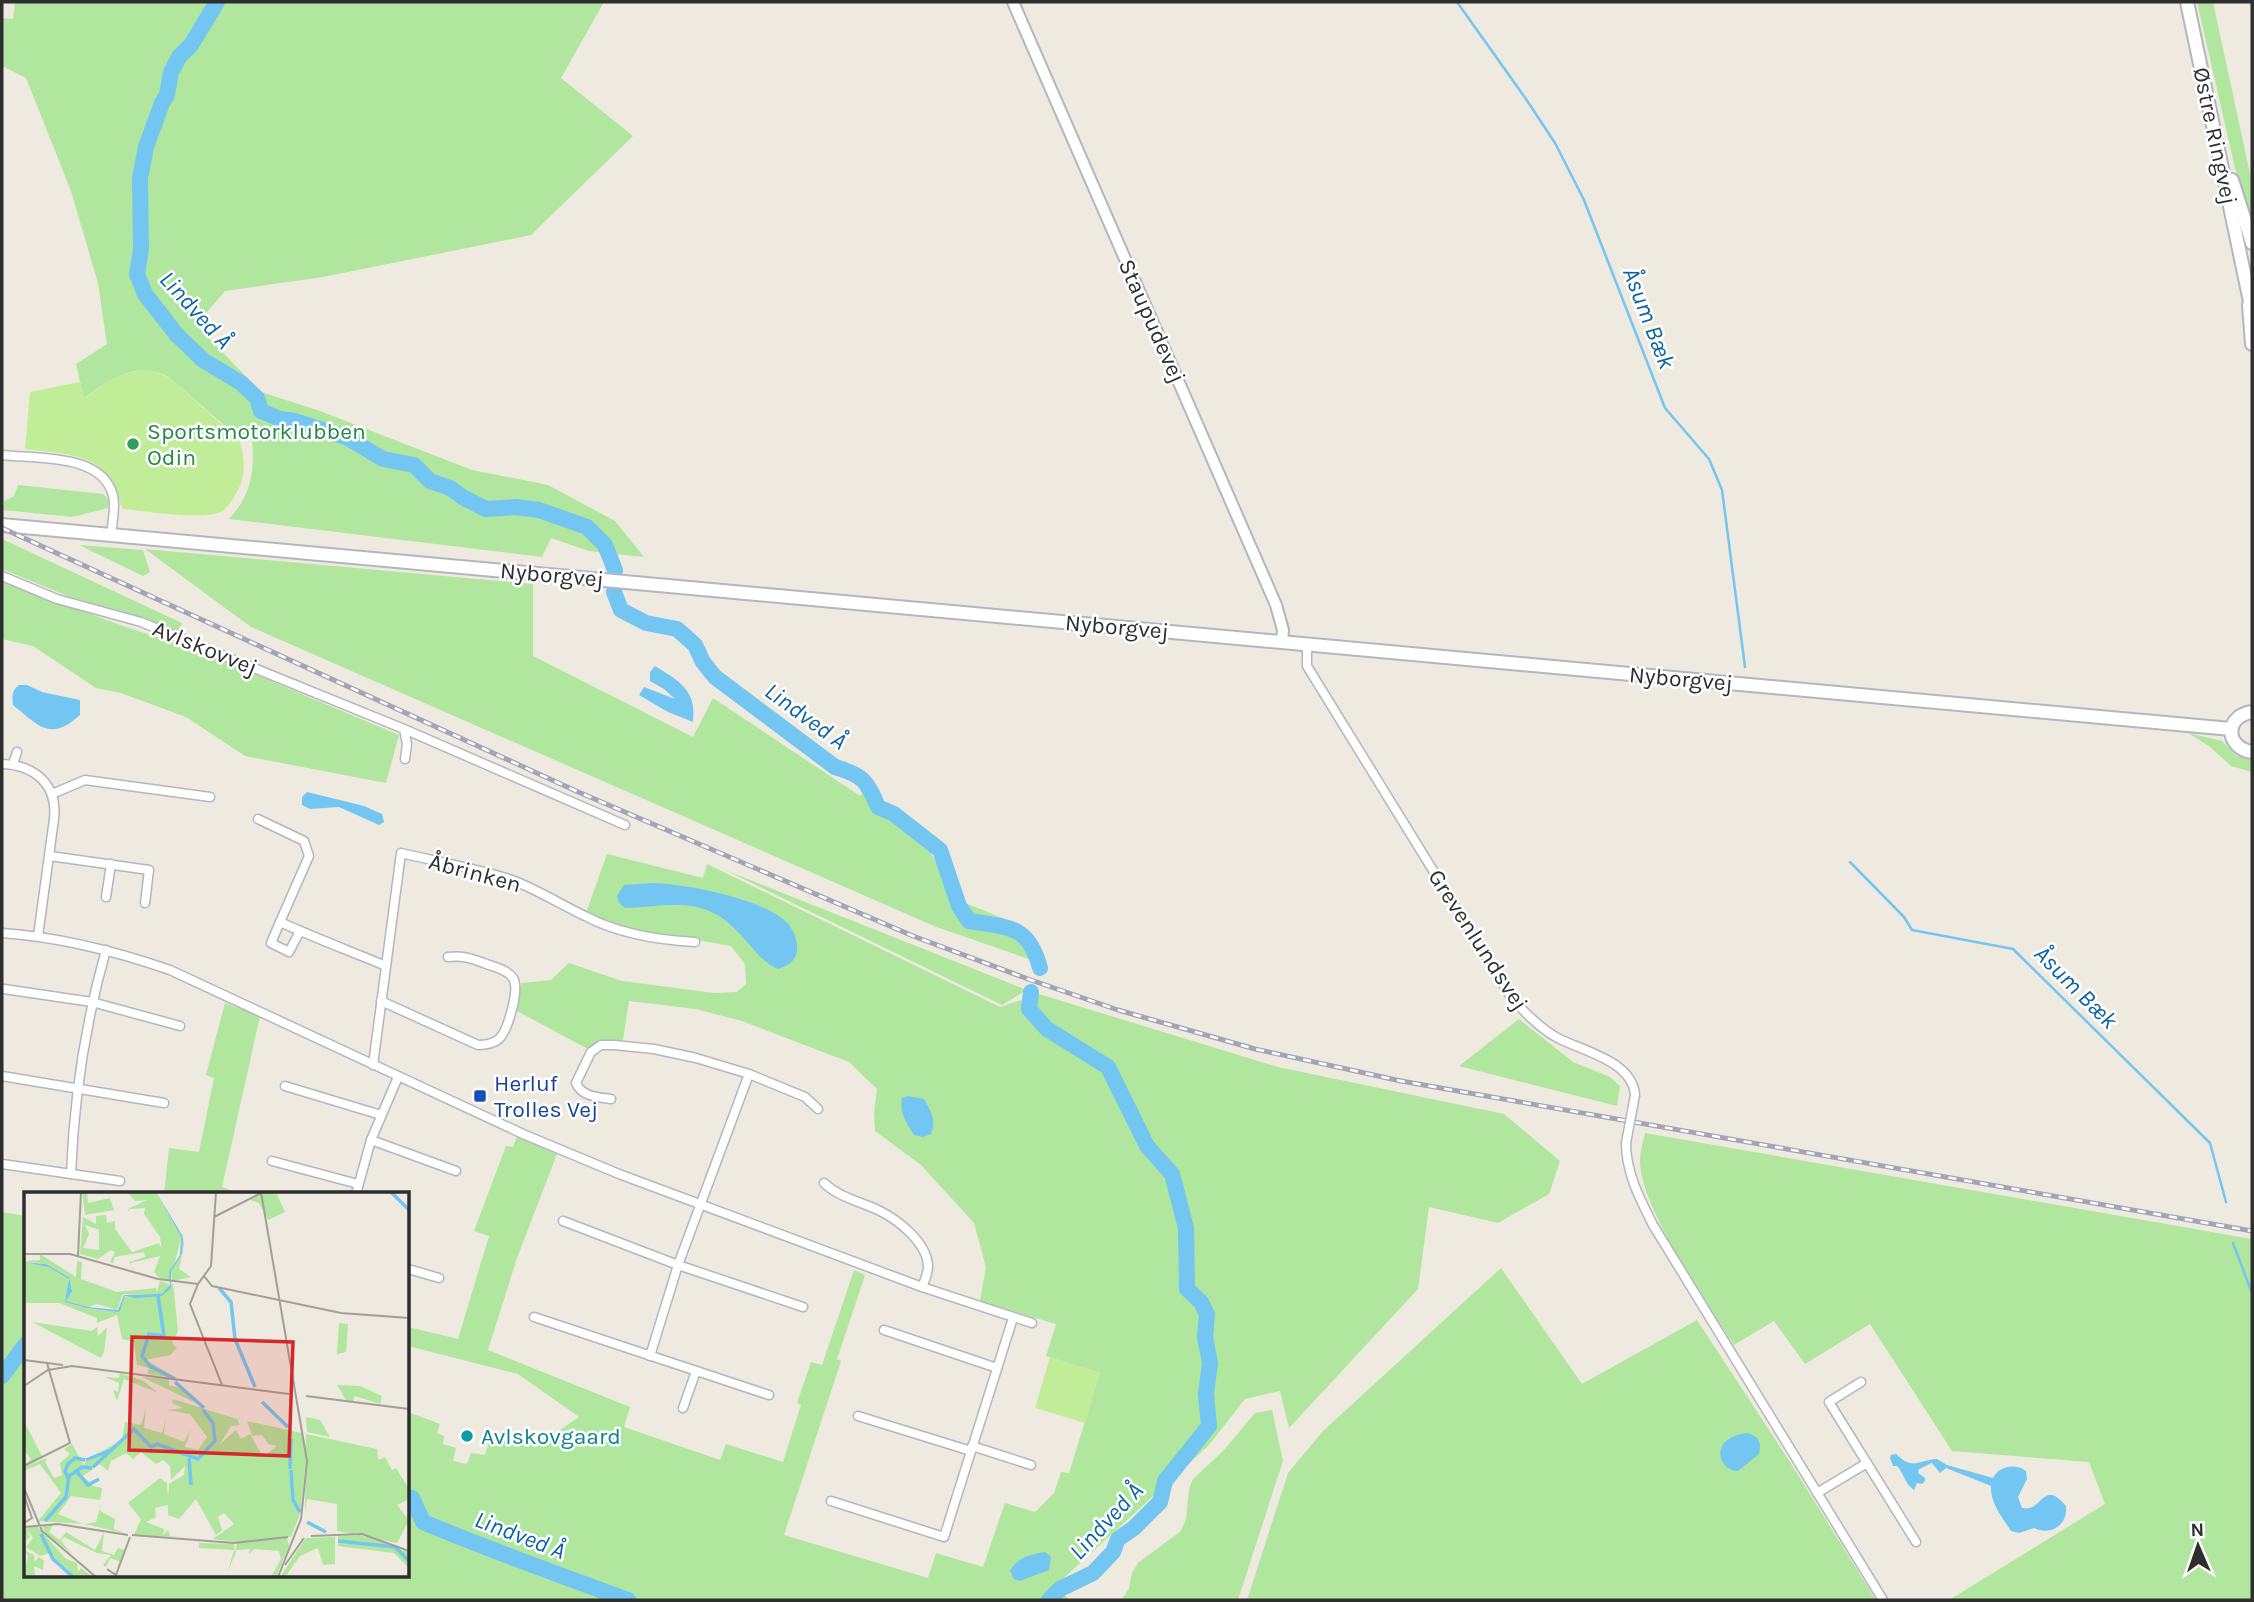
<svg xmlns="http://www.w3.org/2000/svg" width="2254" height="1602" font-family="Karla,sans-serif">
  <rect width="100%" height="100%" fill="#efeae0"/>
  <!-- green -->
  <g fill="#b0e69d">
    <path d="M 15,2 L 604,2 L 561,78 L 633,136 L 531,235 L 323,277 L 225,291 L 196,325 L 261,392 L 320,411 L 472,470 L 548,485 L 615,521 L 644,557 L 589,551 L 551,538 L 542,557 L 229,519 C 251,496 255,470 252,440 L 233,433 L 170,378 C 138,360 111,378 84,398 L 76,364 L 107,344 L 98,283 L 71,191 L 26,78 L 2,66 L 2,18 L 13,19 Z"/>
    <path d="M 2197,2 L 2213,2 L 2252,183 L 2252,227 L 2235,168 Z"/>
    <path d="M 18,485 L 103,494 L 108,499 L 108,508 L 72,517 L 3,510 L 4,501 L 14,496 Z"/>
    <path d="M 2,539 L 182,623 L 178,632 L 143,617 L 70,597 L 2,569 Z"/>
    <path d="M 79,545 L 143,550 L 150,572 L 143,576 Z"/>
    <path d="M 145,549 L 533,584 L 533,656 L 693,737 L 713,698 L 860,796 L 863,792 L 927,846 L 956,899 L 1017,924 L 1037,962 L 934,926 L 251,627 Z"/>
    <path d="M 2,581 L 123,626 L 197,650 L 399,735 L 386,783 L 245,756 L 186,717 L 121,693 L 96,688 L 33,646 L 2,639 Z"/>
    <path d="M 2188,733 L 2222,741 L 2235,755 L 2252,761 L 2252,772 L 2231,766 L 2209,746 Z"/>
    <path d="M 607,854 L 703,878 L 707,864 L 1000,1007 L 1039,994 L 1278,1067 L 1504,1114 L 1560,1161 L 1549,1194 L 1498,1223 L 1429,1207 L 1418,1289 L 1289,1428 L 1280,1391 L 1245,1399 L 1209,1445 L 1056,1585 L 1069,1600 L 2,1600 L 2,1212 L 26,1216 L 26,1576 L 408,1576 L 408,1412 L 440,1424 L 437,1433 L 444,1436 L 443,1444 L 456,1448 L 453,1461 L 467,1464 L 471,1453 L 485,1455 L 491,1436 L 537,1446 L 579,1417 L 518,1374 L 408,1346 L 408,1327 L 458,1339 L 489,1236 L 474,1231 L 506,1146 L 513,1147 L 517,1136 L 557,1154 L 517,1258 L 488,1350 L 630,1407 L 624,1427 L 720,1460 L 726,1444 L 783,1462 L 801,1405 L 797,1403 L 811,1362 L 822,1365 L 854,1270 L 865,1275 L 837,1359 L 841,1361 L 784,1535 L 928,1578 L 936,1553 L 983,1567 L 1005,1503 L 1035,1512 L 1054,1493 L 1061,1472 L 1069,1473 L 1100,1373 L 1046,1356 L 1056,1324 L 980,1301 L 986,1267 L 974,1223 L 921,1165 L 875,1131 L 874,1113 L 877,1089 L 849,1062 L 742,1021 L 696,1009 L 629,1001 L 623,1040 L 599,1040 L 588,1049 L 515,1010 L 521,983 L 551,980 L 569,963 L 622,981 L 714,993 L 737,992 L 746,984 L 745,964 L 731,946 L 633,929 L 586,913 Z"/>
    <path d="M 725,870 L 1027,990 L 1002,1005 Z"/>
    <path d="M 225,1003 L 260,1016 L 222,1187 L 230,1190 L 229,1194 L 164,1194 L 169,1148 L 199,1152 L 214,1078 L 206,1075 Z"/>
    <path d="M 1519,1019 L 1573,1062 L 1610,1077 L 1620,1086 L 1617,1106 L 1459,1066 Z"/>
    <path d="M 1645,1133 L 2252,1239 L 2252,1600 L 1949,1600 L 2105,1504 L 2089,1462 L 1952,1451 L 1870,1324 L 1805,1364 L 1774,1321 L 1734,1345 C 1708,1304 1639,1206 1640,1160 C 1640,1151 1643,1142 1645,1133 Z"/>
    <path d="M 1501,1268 L 1582,1384 L 1697,1320 L 1788,1459 L 1876,1600 L 1247,1600 L 1288,1473 L 1323,1431 Z"/>
    <path d="M 1272,1410 L 1283,1461 L 1238,1600 L 1121,1600 L 1129,1589 L 1132,1573 L 1138,1563 L 1181,1531 L 1186,1519 L 1189,1489 L 1193,1479 L 1224,1450 L 1255,1413 Z"/>
  </g>
  <!-- pitch -->
  <g fill="#c2ed98">
    <path d="M 150,370 L 170,378 L 239,440 C 245,456 246,473 239,488 C 235,496 229,506 223,511 C 206,521 145,511 123,509 C 118,499 116,488 110,479 C 93,452 54,453 25,449 L 30,392 L 80,382 L 85,398 C 105,382 123,370 150,370 Z"/>
    <path d="M 1050,1357 L 1100,1373 L 1085,1423 L 1035,1408 Z"/>
  </g>
  <!-- water -->
  <g fill="#73c6f1">
    <path d="M 655,666 C 679,681 697,690 693,722 L 668,712 L 639,695 L 644,687 L 675,699 L 664,689 L 650,681 L 650,672 Z"/>
    <path d="M 19,685 L 27,685 L 42,692 L 80,700 L 80,715 C 50,742 39,726 13,705 C 12,696 12,690 19,685 Z"/>
    <path d="M 307,792 L 364,806 L 382,814 L 384,822 L 379,825 L 339,807 L 310,809 L 302,805 L 302,797 Z"/>
    <path d="M 653,883 C 686,884 757,898 783,919 C 791,925 797,937 797,947 C 798,960 788,966 778,969 C 761,962 751,945 738,932 C 704,895 671,906 625,908 L 619,903 L 617,896 L 624,885 Z"/>
    <path d="M 908,1096 L 924,1099 C 931,1112 937,1120 931,1134 L 923,1137 L 914,1135 C 907,1124 899,1113 902,1098 Z"/>
    <path d="M 1746,1433 C 1758,1435 1762,1442 1759,1454 L 1738,1471 C 1724,1471 1714,1454 1725,1442 C 1730,1437 1739,1434 1746,1433 Z"/>
    <path d="M 1896,1454 C 1914,1471 1917,1460 1937,1459 L 1947,1465 L 1993,1478 C 1999,1466 2015,1463 2026,1471 L 2027,1479 L 2018,1497 L 2022,1508 C 2044,1512 2042,1478 2066,1506 C 2068,1525 2051,1536 2034,1528 L 2019,1533 L 2011,1531 C 2002,1517 1990,1503 1991,1486 L 1946,1468 L 1940,1473 L 1932,1463 L 1919,1469 L 1918,1473 L 1925,1478 L 1925,1481 L 1922,1484 L 1917,1483 L 1914,1490 C 1905,1484 1905,1475 1897,1466 L 1893,1466 L 1890,1458 L 1891,1455 Z"/>
    <path d="M 1045,1552 L 1051,1557 L 1049,1570 L 1020,1581 L 1014,1579 L 1010,1571 C 1018,1557 1029,1555 1045,1552 Z"/>
  </g>
  <g fill="none" stroke-linecap="round" stroke-linejoin="round">
    <!-- stream -->
    <g stroke="#73c6f1" stroke-width="2.5">
      <path d="M 1457,2 L 1526,99 L 1555,143 L 1584,200 L 1665,408 L 1709,459 L 1722,490 L 1745,667"/>
      <path d="M 1850,862 L 1904,917 L 1912,930 L 2013,949 L 2210,1143 L 2226,1202"/>
      <path d="M 2233,1243 L 2252,1293"/>
    </g>
    <!-- river -->
    <g stroke="#73c6f1" stroke-width="16">
      <path d="M 217,2 L 191,45 L 179,57 L 171,72 L 167,95 L 162,103 L 146,147 L 140,178 L 141,249 L 137,274 L 145,294 L 176,334 L 203,360 L 241,383 L 257,398 L 261,411 L 280,419 L 295,421 L 348,438 L 383,459 L 414,465 L 430,481 L 450,488 L 464,498 L 486,509 L 516,507 L 539,510 L 587,527 L 605,545 L 615,570"/>
      <path d="M 614,592 L 621,610 L 646,623 L 677,629 L 695,645 L 703,662 L 715,677 L 835,767 C 863,775 867,781 878,807 L 894,814 L 940,850 L 959,906 L 969,921 C 1009,928 1028,924 1040,968"/>
      <path d="M 1031,992 L 1029,1009 L 1047,1029 L 1108,1067 L 1147,1146 L 1172,1174 L 1186,1228 L 1187,1289 L 1201,1302 L 1207,1314 L 1205,1337 L 1210,1363 L 1206,1394 L 1209,1426 L 1165,1481 L 1160,1502 L 1134,1528 L 1118,1539 L 1113,1552 L 1093,1573 L 1060,1589 L 1049,1600"/>
      <path d="M 2,1376 L 26,1344"/>
      <path d="M 408,1497 L 412,1498 L 423,1522 C 490,1550 559,1575 628,1600"/>
    </g>
    <!-- minor casing -->
    <g stroke="#b4b5c1" stroke-width="11">
      <g id="minor">
        <path d="M 2,455 C 36,459 103,453 113,496 C 116,507 112,523 111,535"/>
        <path d="M 2,576 L 57,599 L 141,622 L 404,729 L 407,744 L 405,759"/>
        <path d="M 1307,644 L 1307,666 L 1511,997 C 1524,1012 1538,1027 1556,1037 C 1581,1051 1632,1060 1635,1095"/>
        <path d="M 404,729 L 625,825"/>
        <path d="M 2,764 C 34,765 58,784 54,819 L 38,936"/>
        <path d="M 13,764 L 17,752"/>
        <path d="M 52,794 L 85,780 L 210,797"/>
        <path d="M 258,819 L 304,841 L 309,856 L 280,922"/>
        <path d="M 50,856 L 149,870 L 145,903"/>
        <path d="M 106,897 L 111,864"/>
        <path d="M 300,931 L 289,952 L 271,943 L 280,922 C 315,938 350,951 386,966"/>
        <path d="M 2,933 C 60,937 115,951 170,970 L 523,1134 L 619,1174 L 922,1287 L 1032,1323"/>
        <path d="M 4,989 L 92,1002 L 180,1026"/>
        <path d="M 381,1001 L 478,1045 C 486,1045 493,1044 499,1039 C 508,1030 520,989 513,978 C 507,969 493,967 484,963 C 470,958 462,955 448,957"/>
        <path d="M 373,1065 L 401,853 C 438,862 477,868 512,880 C 538,890 560,904 585,916 C 619,934 657,940 695,942"/>
        <path d="M 2,1076 L 164,1103"/>
        <path d="M 285,1086 L 381,1115"/>
        <path d="M 611,1099 C 598,1097 582,1097 576,1083 L 591,1052 L 601,1045 L 614,1045 L 654,1049 L 696,1058 L 749,1074 L 805,1097 L 818,1109"/>
        <path d="M 371,1140 L 456,1171"/>
        <path d="M 1626,1143 C 1626,1173 1640,1199 1653,1225 L 1883,1600"/>
        <path d="M 272,1161 L 358,1184"/>
        <path d="M 2,1164 L 120,1181"/>
        <path d="M 71,1174 C 74,1097 85,1024 106,950"/>
        <path d="M 824,1183 C 840,1198 859,1201 878,1210 C 897,1219 927,1242 928,1266 C 928,1274 925,1280 922,1287"/>
        <path d="M 356,1194 L 371,1140 L 398,1077"/>
        <path d="M 563,1221 L 678,1265 L 803,1307"/>
        <path d="M 408,1269 L 439,1278"/>
        <path d="M 534,1317 L 769,1395"/>
        <path d="M 884,1330 L 997,1368"/>
        <path d="M 650,1356 L 678,1265 L 749,1074"/>
        <path d="M 1861,1382 L 1829,1402 L 1916,1542"/>
        <path d="M 683,1408 L 696,1371"/>
        <path d="M 858,1416 L 971,1451"/>
        <path d="M 972,1446 L 1031,1465"/>
        <path d="M 1817,1493 L 1867,1463"/>
        <path d="M 831,1501 L 944,1537 L 1013,1318"/>
      </g>
    </g>
    <!-- tertiary casing -->
    <g stroke="#b4b5c1" stroke-width="14">
      <path id="tertiary" d="M 1013,2 L 1276,605 L 1283,630 L 1282,642"/>
    </g>
    <!-- secondary casing -->
    <g stroke="#b4b5c1" stroke-width="16">
      <g id="secondary">
        <path d="M 2187,2 L 2252,311"/>
        <path d="M 2232,180 L 2252,243"/>
        <path d="M 2249,305 L 2252,344"/>
        <path d="M 2,525 L 2231,729"/>
        <path d="M 2252,712 C 2224,716 2225,748 2252,752"/>
      </g>
    </g>
    <!-- minor -->
    <use href="#minor" stroke="#fff" stroke-width="8"/>
    <!-- tertiary -->
    <use href="#tertiary" stroke="#fff" stroke-width="10"/>
    <!-- secondary -->
    <use href="#secondary" stroke="#fff" stroke-width="12"/>
    <!-- rail casing -->
    <g stroke="#a2a4b8" stroke-width="5">
      <path id="rail" d="M 2,528 L 576,791 L 913,936 L 1028,979 L 1118,1010 L 1255,1049 L 1401,1081 L 2252,1231"/>
    </g>
    <!-- rail -->
    <use href="#rail" stroke="#fff" stroke-width="2.5" stroke-dasharray="8" stroke-linecap="butt"/>
    <!-- minor-bridge casing -->
    <g stroke="#b4b5c1" stroke-width="11" stroke-linecap="butt">
      <path id="minor-bridge" d="M 1626,1143 L 1635,1095"/>
    </g>
    <!-- minor-bridge -->
    <use href="#minor-bridge" stroke="#fff" stroke-width="8"/>
  </g>
  <!-- markers -->
  <circle fill="#2e9e5b" stroke="#fff" stroke-width="2.5" cx="133" cy="444" r="7"/>
  <rect fill="#1a4fb4" stroke="#fff" stroke-width="2.5" x="473" y="1089" width="14" height="14" rx="3.5"/>
  <circle fill="#0f9aa8" stroke="#fff" stroke-width="2.5" cx="467" cy="1436" r="7"/>
  <g text-anchor="middle" dominant-baseline="central" stroke-width="5" stroke-linejoin="round" paint-order="stroke">
    <!-- street labels -->
    <g font-size="23" fill="#2e2e2e" stroke="#fff">
      <text transform="translate(2215 136) rotate(78)">Østre Ringvej</text>
      <text transform="translate(1152 321) rotate(66)">Staupudevej</text>
      <text transform="translate(552 575) rotate(5)">Nyborgvej</text>
      <text transform="translate(1117 627) rotate(5)">Nyborgvej</text>
      <text transform="translate(205 648) rotate(22)">Avlskovvej</text>
      <text transform="translate(1681 679) rotate(5)">Nyborgvej</text>
      <text transform="translate(475 873) rotate(15)">Åbrinken</text>
      <text transform="translate(1478 940) rotate(57)">Grevenlundsvej</text>
    </g>
    <!-- leisure labels -->
    <g font-size="23" fill="#27864d" stroke="#fff" text-anchor="start">
      <text x="147" y="431">Sportsmotorklubben<tspan x="147" dy="26">Odin</tspan></text>
    </g>
    <!-- transit labels -->
    <g font-size="23" fill="#164399" stroke="#fff" text-anchor="start">
      <text x="494" y="1083">Herluf<tspan x="494" dy="26">Trolles Vej</tspan></text>
    </g>
    <!-- culture labels -->
    <g font-size="23" fill="#0d838f" stroke="#fff" text-anchor="start">
      <text x="481" y="1436">Avlskovgaard</text>
    </g>
    <!-- water labels -->
    <g font-size="24" font-style="italic" fill="#0b63a4" stroke="#fff">
      <text transform="translate(196 310) rotate(48)">Lindved Å</text>
      <text transform="translate(1649 318) rotate(69)">Åsum Bæk</text>
      <text transform="translate(806 716) rotate(36)">Lindved Å</text>
      <text transform="translate(2076 987) rotate(45)">Åsum Bæk</text>
      <text transform="translate(1106 1521) rotate(-47)">Lindved Å</text>
      <text transform="translate(520 1535) rotate(21)">Lindved Å</text>
    </g>
  </g>
  <!-- overview -->
  <g transform="translate(24 1192)">
    <rect width="385" height="385" fill="#efeae0"/>
    <path d="M 58,0 L 63,0 L 64,11 L 86,6 L 90,18 L 61,23 ZM 103,0 L 132,0 L 157,45 L 150,74 L 158,62 L 159,46 L 155,38 L 159,43 L 160,53 L 155,77 L 167,85 L 148,89 L 147,79 L 146,89 L 135,86 L 130,80 L 136,64 L 107,71 L 106,73 L 109,76 L 109,78 L 105,70 L 121,65 L 120,60 L 91,65 L 89,71 L 86,70 L 91,60 L 87,58 L 74,67 L 56,62 L 59,25 L 72,32 L 72,24 L 82,23 L 83,31 L 91,29 L 91,37 L 108,60 L 135,51 L 138,58 L 136,45 L 120,22 L 121,16 L 105,17 L 105,20 L 104,17 L 123,8 L 111,9 ZM 61,33 L 75,38 L 75,58 L 59,56 L 65,42 ZM 240,0 L 252,0 L 261,20 L 244,28 L 235,11 L 226,8 ZM 16,62 L 52,85 L 53,69 L 58,70 L 57,87 L 93,100 L 132,96 L 133,101 L 136,89 L 147,93 L 137,103 L 99,102 L 93,118 L 73,112 L 64,115 L 42,109 L 48,97 L 44,84 L 22,72 L 0,69 L 16,68 ZM 0,70 L 22,73 L 44,86 L 46,100 L 41,110 L 62,116 L 94,120 L 100,105 L 137,104 L 149,91 L 154,139 L 148,151 L 153,156 L 146,163 L 122,168 L 153,186 L 123,182 L 125,176 L 113,173 L 110,150 L 98,147 L 93,123 L 73,131 L 73,126 L 35,111 L 0,111 ZM 8,130 L 68,139 L 73,135 L 74,144 L 83,135 L 80,160 L 77,166 ZM 315,131 L 324,132 L 322,160 L 313,162 ZM 96,181 L 120,189 L 134,201 L 100,187 L 93,209 L 89,198 L 94,200 L 95,191 L 81,185 L 95,186 ZM 118,185 L 145,187 L 145,193 L 157,196 L 180,215 ZM 313,193 L 336,194 L 358,204 L 356,212 L 331,204 L 329,209 L 322,208 ZM 149,207 L 213,227 L 216,233 L 207,234 L 196,252 L 212,238 L 217,247 L 226,242 L 239,265 L 253,254 L 244,252 L 238,243 L 228,244 L 223,229 L 278,241 L 282,267 L 276,322 L 267,345 L 263,345 L 265,354 L 252,385 L 247,385 L 257,367 L 255,359 L 230,357 L 225,362 L 226,357 L 213,358 L 204,379 L 210,358 L 175,356 L 175,351 L 210,352 L 211,361 L 213,350 L 189,347 L 210,332 L 200,321 L 194,325 L 198,338 L 192,343 L 172,307 L 155,327 L 144,323 L 144,313 L 131,316 L 132,325 L 122,330 L 140,337 L 139,343 L 144,338 L 146,344 L 155,345 L 110,343 L 117,327 L 104,311 L 136,286 L 143,291 L 144,306 L 145,292 L 160,283 L 161,274 L 147,288 L 146,274 L 139,268 L 132,272 L 117,260 L 109,267 L 102,261 L 87,269 L 84,279 L 76,272 L 59,284 L 69,294 L 78,296 L 76,308 L 47,304 L 34,322 L 59,332 L 14,329 L 37,301 L 16,272 L 0,279 L 0,275 L 23,266 L 21,270 L 30,286 L 38,283 L 36,271 L 46,262 L 40,257 L 48,252 L 60,274 L 62,268 L 98,248 L 101,230 L 117,233 L 122,216 L 120,236 L 138,241 L 142,227 L 140,242 L 160,250 L 167,237 L 161,255 L 174,258 L 183,245 L 166,222 L 143,218 L 159,216 L 148,211 ZM 282,225 L 296,228 L 306,245 L 283,240 ZM 0,229 L 19,266 L 0,273 L 7,267 L 1,259 ZM 282,242 L 353,257 L 354,268 L 361,265 L 368,278 L 372,276 L 385,297 L 385,307 L 373,313 L 385,328 L 373,351 L 313,339 L 313,312 L 283,307 L 281,320 ZM 77,312 L 76,319 L 91,327 L 90,337 L 103,342 L 61,332 L 72,330 ZM 39,332 L 29,333 L 25,340 L 36,348 L 42,340 L 71,358 L 80,340 L 78,359 L 90,363 L 94,356 L 100,358 L 92,382 L 95,369 L 86,366 L 82,375 L 79,373 L 87,363 L 73,361 L 40,345 L 37,349 L 48,362 L 21,341 L 18,333 ZM 12,333 L 42,367 L 53,371 L 54,380 L 57,376 L 69,385 L 49,385 L 26,361 L 16,364 L 2,355 L 9,346 L 3,338 L 6,345 L 2,348 L 0,337 ZM 343,343 L 385,361 L 385,376 L 370,361 L 314,354 L 314,344 ZM 311,345 L 311,372 L 299,373 L 294,356 L 276,364 L 261,385 L 256,385 L 282,346 ZM 0,358 L 10,363 L 11,370 L 15,365 L 20,369 L 19,378 L 10,374 L 11,385 L 0,385 L 4,364 Z" fill="#b0e69d" fill-rule="evenodd"/>
    <path d="M 132,0 L 155,38 L 159,46 L 158,62 L 147,79 L 147,96 L 138,104 L 111,106 L 101,104 L 96,119 L 94,120 L 62,116 L 41,110 L 45,87 L 25,75 L 0,70 L 22,72 L 45,85 L 48,99 L 42,109 L 64,115 L 94,118 L 100,103 L 138,102 L 146,93 L 145,80 L 156,63 L 157,45 Z" fill="#73c6f1"/>
    <path fill="none" stroke="#73c6f1" stroke-width="3.5" d="M 367,0 L 385,18M 195,96 L 207,110 L 211,147 L 231,195M 134,104 L 140,144 L 125,142 L 118,164 L 126,174 L 151,187M 151,190 L 180,216M 238,210 L 264,235M 165,266 L 167,293M 62,268 L 87,258M 69,275 L 110,237 L 127,255 L 133,252 L 174,267 L 191,249 L 189,231 L 179,218M 266,277 L 267,247M 267,278 L 269,308 L 276,320M 53,280 L 64,293 L 75,287M 44,287 L 41,279 L 44,272 L 51,266 L 61,268M 21,329 L 42,305 L 45,284 L 58,275 L 68,276M 283,330 L 302,340M 17,342 L 29,367 L 49,385M 314,349 L 371,355 L 385,369"/>
    <path fill="none" stroke="#a29f99" stroke-width="2" d="M 237,0 L 283,269 L 277,327 L 254,385M 190,25 L 237,1M 0,62 L 46,62 L 134,87 L 174,92 L 187,74 L 192,0M 54,64 L 57,0M 180,84 L 188,94 L 317,121 L 385,126M 174,92 L 166,112 L 198,193M 0,168 L 39,173M 0,194 L 24,178 L 48,174 L 265,202M 282,204 L 385,217M 0,274 L 46,251 L 23,171M 0,296 L 18,339 L 72,385M 0,303 L 8,326 L 0,331M 0,335 L 34,332 L 104,343M 108,343 L 210,351 L 264,345M 287,344 L 338,342 L 385,359M 261,373 L 280,346M 83,377 L 92,383 L 106,345"/>
    <path fill="#d62828" fill-opacity="0.15" stroke="#d62828" stroke-width="3.5" d="M 108,145 L 269,150 L 265,264 L 105,258 Z"/>
    <rect width="385" height="385" fill="none" stroke="#2e2e2e" stroke-width="3.5"/>
  </g>
  <!-- border -->
  <rect width="2254" height="1602" fill="none" stroke="#2e2e2e" stroke-width="7"/>
  <!-- north arrow -->
  <g transform="translate(2198 1546) rotate(358)" stroke="#ffffff" stroke-width="5" paint-order="stroke">
  <path d="M0-5L12 26L0 18L-12 26Z" fill="#2e2e2e"/>
  <text y="-10" font-size="19" font-weight="bold" text-anchor="middle" fill="#2e2e2e">N</text>
  </g>
</svg>
